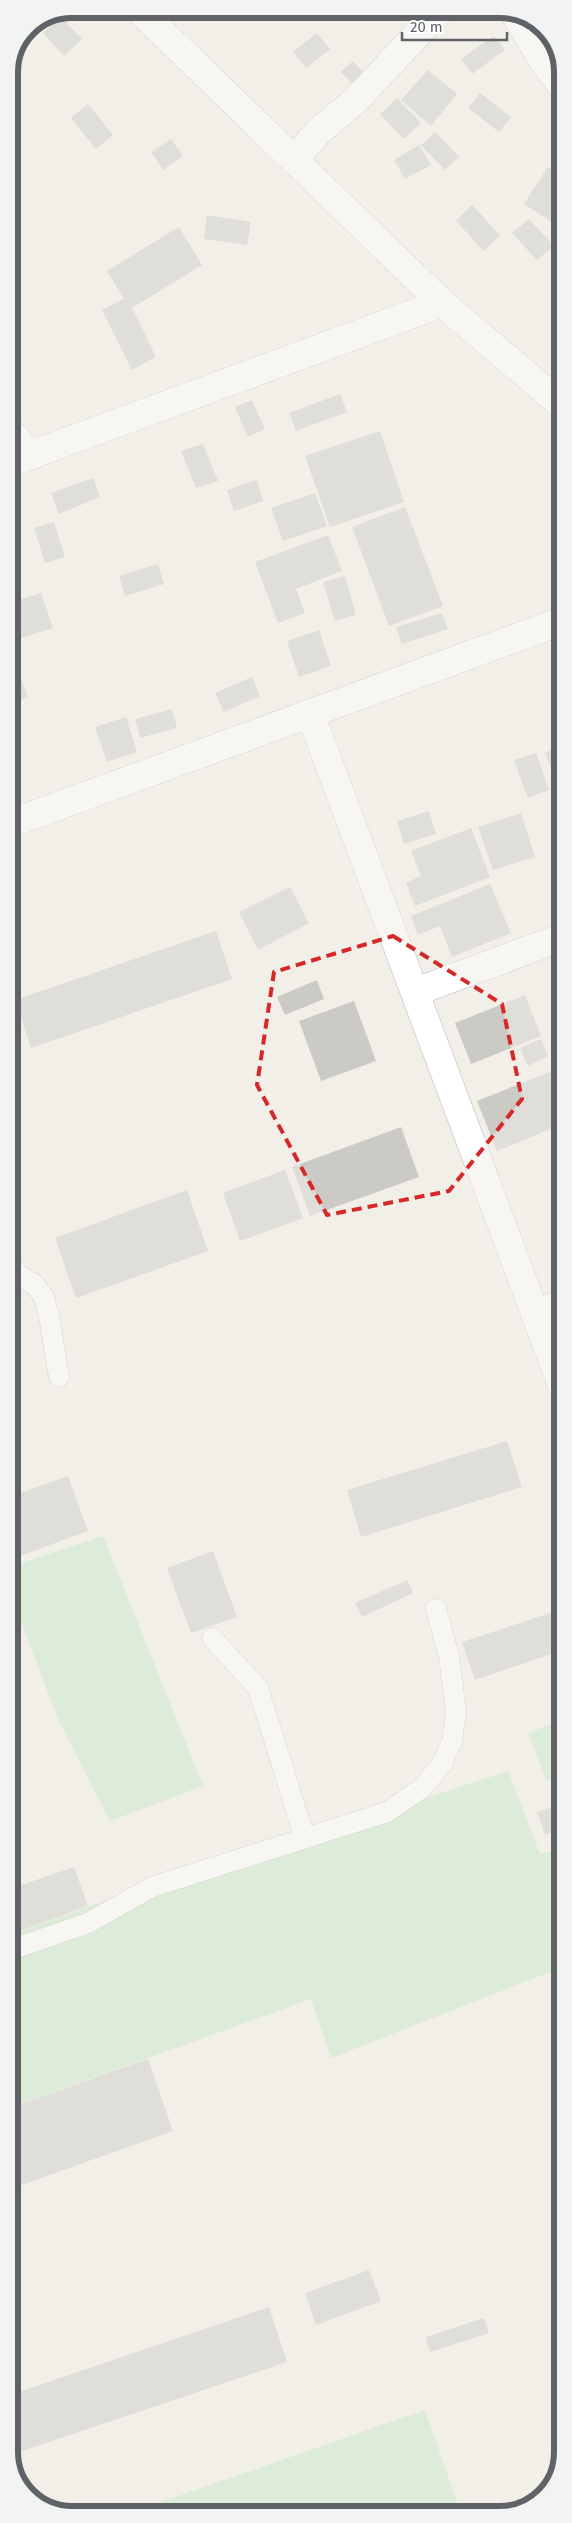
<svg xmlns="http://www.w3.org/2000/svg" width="572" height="2523" font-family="'Fira Sans',sans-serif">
  <rect width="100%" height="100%" fill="#f1efe8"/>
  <!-- green -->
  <g fill="#c5e8c5">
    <path d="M 103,1536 L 203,1786 L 110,1821 L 58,1719 L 9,1590 L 9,1567 Z"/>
    <path d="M 563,1720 L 563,1775 L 547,1781 L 528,1733 Z"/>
    <path d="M 508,1771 L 540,1854 L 563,1848 L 563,1967 L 331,2058 L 311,1999 L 10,2108 L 10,1934 C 174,1876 342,1827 508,1771 Z"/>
    <path d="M 425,2410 L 461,2513 L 127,2514 Z"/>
  </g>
  <!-- building -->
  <g fill="#cccac5">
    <path d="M 404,9 L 434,9 L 417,27 Z"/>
    <path d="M 61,17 L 82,39 L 64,56 L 43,33 Z"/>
    <path d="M 317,33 L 330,49 L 306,68 L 293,52 Z"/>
    <path d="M 494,36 L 505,50 L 472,74 L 461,59 Z"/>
    <path d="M 353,61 L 377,87 L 365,97 L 341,72 Z"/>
    <path d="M 428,70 L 457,94 L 431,126 L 401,100 Z"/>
    <path d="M 480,93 L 511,117 L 499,132 L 468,108 Z"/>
    <path d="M 397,98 L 421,123 L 404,139 L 380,114 Z"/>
    <path d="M 88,104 L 113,135 L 96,149 L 71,118 Z"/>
    <path d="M 435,132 L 459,157 L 445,170 L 421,145 Z"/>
    <path d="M 171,139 L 183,156 L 163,170 L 151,152 Z"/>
    <path d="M 419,145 L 431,165 L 405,179 L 394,160 Z"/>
    <path d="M 548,167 L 562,176 L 562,222 L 559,227 L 524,204 Z"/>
    <path d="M 472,205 L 500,235 L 484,251 L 456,221 Z"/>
    <path d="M 207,215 L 251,222 L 247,245 L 204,239 Z"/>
    <path d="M 529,219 L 554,246 L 537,260 L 512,233 Z"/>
    <path d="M 179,227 L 202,265 L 132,308 L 156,357 L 132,370 L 102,310 L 124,299 L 107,271 Z"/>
    <path d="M 340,394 L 347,412 L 296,431 L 289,413 Z"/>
    <path d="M 252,400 L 265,429 L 248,437 L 235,407 Z"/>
    <path d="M 380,431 L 404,502 L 330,527 L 305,456 Z"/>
    <path d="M 203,444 L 218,481 L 196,488 L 181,451 Z"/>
    <path d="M 93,478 L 100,497 L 59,514 L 51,493 Z"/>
    <path d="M 257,480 L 263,501 L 234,511 L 227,490 Z"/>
    <path d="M 315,493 L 327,526 L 283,541 L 271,508 Z"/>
    <path d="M 405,507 L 443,606 L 389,626 L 352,527 Z"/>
    <path d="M 54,522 L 65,557 L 45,563 L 34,528 Z"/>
    <path d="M 328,535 L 342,571 L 296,589 L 305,613 L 278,623 L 255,562 Z"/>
    <path d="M 158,564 L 164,584 L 125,596 L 119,576 Z"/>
    <path d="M 345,576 L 356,615 L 335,621 L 323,582 Z"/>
    <path d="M 41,593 L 53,628 L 11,641 L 9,633 L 9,603 Z"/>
    <path d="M 442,613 L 448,629 L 402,644 L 396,627 Z"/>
    <path d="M 319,630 L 331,666 L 299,677 L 287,641 Z"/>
    <path d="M 11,654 L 28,697 L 9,705 L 9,655 Z"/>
    <path d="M 252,677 L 260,696 L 224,712 L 215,693 Z"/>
    <path d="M 172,709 L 177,728 L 140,738 L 135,719 Z"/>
    <path d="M 126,717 L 137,752 L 107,762 L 95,727 Z"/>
    <path d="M 562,745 L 562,779 L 556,781 L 545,753 Z"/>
    <path d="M 536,753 L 549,790 L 528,798 L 514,760 Z"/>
    <path d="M 429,811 L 436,834 L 404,844 L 397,821 Z"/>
    <path d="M 521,813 L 535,857 L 493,870 L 478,827 Z"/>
    <path d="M 471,828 L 490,877 L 415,906 L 406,883 L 421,876 L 411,851 Z"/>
    <path d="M 490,884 L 511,933 L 452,957 L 440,926 L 418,935 L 411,916 Z"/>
    <path d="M 290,887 L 309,923 L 258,950 L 239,912 Z"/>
    <path d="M 216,931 L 232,979 L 31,1048 L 15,1000 Z"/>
    <path d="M 317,980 L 324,999 L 285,1015 L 277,997 Z"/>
    <path d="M 525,995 L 541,1036 L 471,1064 L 455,1023 Z"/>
    <path d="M 354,1001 L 376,1061 L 321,1081 L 299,1021 Z"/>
    <path d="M 9,1024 L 18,1024 L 19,1050 L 9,1050 Z"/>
    <path d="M 541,1039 L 548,1056 L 528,1066 L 520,1048 Z"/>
    <path d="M 552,1071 L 563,1096 L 563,1124 L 497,1151 L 477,1101 Z"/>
    <path d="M 401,1127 L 419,1177 L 310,1216 L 292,1167 Z"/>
    <path d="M 285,1170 L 303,1218 L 240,1241 L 223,1193 Z"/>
    <path d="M 187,1190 L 208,1251 L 76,1298 L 55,1238 Z"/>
    <path d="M 507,1441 L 522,1487 L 361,1537 L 347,1490 Z"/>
    <path d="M 68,1476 L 88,1531 L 9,1560 L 9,1497 Z"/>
    <path d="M 213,1551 L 237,1617 L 191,1633 L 167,1568 Z"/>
    <path d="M 407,1580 L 413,1593 L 362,1617 L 355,1603 Z"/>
    <path d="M 562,1609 L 563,1650 L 475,1680 L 462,1642 Z"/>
    <path d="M 563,1803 L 563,1828 L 545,1835 L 537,1812 Z"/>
    <path d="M 74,1867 L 88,1906 L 10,1934 L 10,1889 Z"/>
    <path d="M 148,2059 L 173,2131 L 10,2189 L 10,2108 Z"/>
    <path d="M 369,2270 L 381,2301 L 316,2325 L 305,2293 Z"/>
    <path d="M 269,2307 L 287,2362 L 10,2455 L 10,2395 Z"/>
    <path d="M 484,2318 L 489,2333 L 430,2352 L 426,2337 Z"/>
  </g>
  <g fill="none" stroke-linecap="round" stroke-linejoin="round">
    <!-- service casing -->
    <g stroke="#b5b8bc" stroke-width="21">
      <g id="service">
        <path d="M 9,1262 L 18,1275 L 34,1284 L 44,1297 L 49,1316 L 59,1377"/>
        <path d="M 212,1638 L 258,1688 L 305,1839"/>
        <path d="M 10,1950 L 88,1923 L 152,1887 L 387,1812 L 422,1788 L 442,1764 L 452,1741 L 456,1712 L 449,1656 L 436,1609"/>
      </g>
    </g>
    <!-- minor casing -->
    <g stroke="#b5b8bc" stroke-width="29">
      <g id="minor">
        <path d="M 138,9 L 442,303 L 562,405"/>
        <path d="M 513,11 L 546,65 L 562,86"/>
        <path d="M 294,159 L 320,130 L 355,101 L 441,9"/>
        <path d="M 9,431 L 32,455"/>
        <path d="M 9,463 L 442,303"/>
        <path d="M 310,713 L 563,1388"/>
        <path d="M 9,824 L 562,621"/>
        <path d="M 415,992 L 563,937"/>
        <path d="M 535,1314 L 563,1303"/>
      </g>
    </g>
    <!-- service -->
    <use href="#service" stroke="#fff" stroke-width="20"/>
    <!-- minor -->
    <use href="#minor" stroke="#fff" stroke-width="28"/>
  </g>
  <!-- marked area -->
  <path d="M0 0H572V2523H0ZM 393,936 L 502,1004 L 522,1099 L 449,1191 L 327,1215 L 257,1085 L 274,972 Z" fill="#f1efe8" fill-opacity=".55" fill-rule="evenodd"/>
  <path fill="none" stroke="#d62828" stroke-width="4" stroke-dasharray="10 6" stroke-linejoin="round" d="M 393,936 L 502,1004 L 522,1099 L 449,1191 L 327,1215 L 257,1085 L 274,972 Z"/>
  <!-- crop -->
  <path d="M0 0H572V2523H0ZM72 18H500A54 54 0 0 1 554 72V2452A54 54 0 0 1 500 2506H72A54 54 0 0 1 18 2452V72A54 54 0 0 1 72 18Z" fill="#f2f3f3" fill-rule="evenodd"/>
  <path fill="none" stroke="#5f6368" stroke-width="6" d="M72 18H500A54 54 0 0 1 554 72V2452A54 54 0 0 1 500 2506H72A54 54 0 0 1 18 2452V72A54 54 0 0 1 72 18Z"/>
  <!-- scale -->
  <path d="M402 32v8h105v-8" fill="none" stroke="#5f6368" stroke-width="2.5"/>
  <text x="410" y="32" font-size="15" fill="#5f6368" stroke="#ffffff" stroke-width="4" paint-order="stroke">20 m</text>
</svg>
